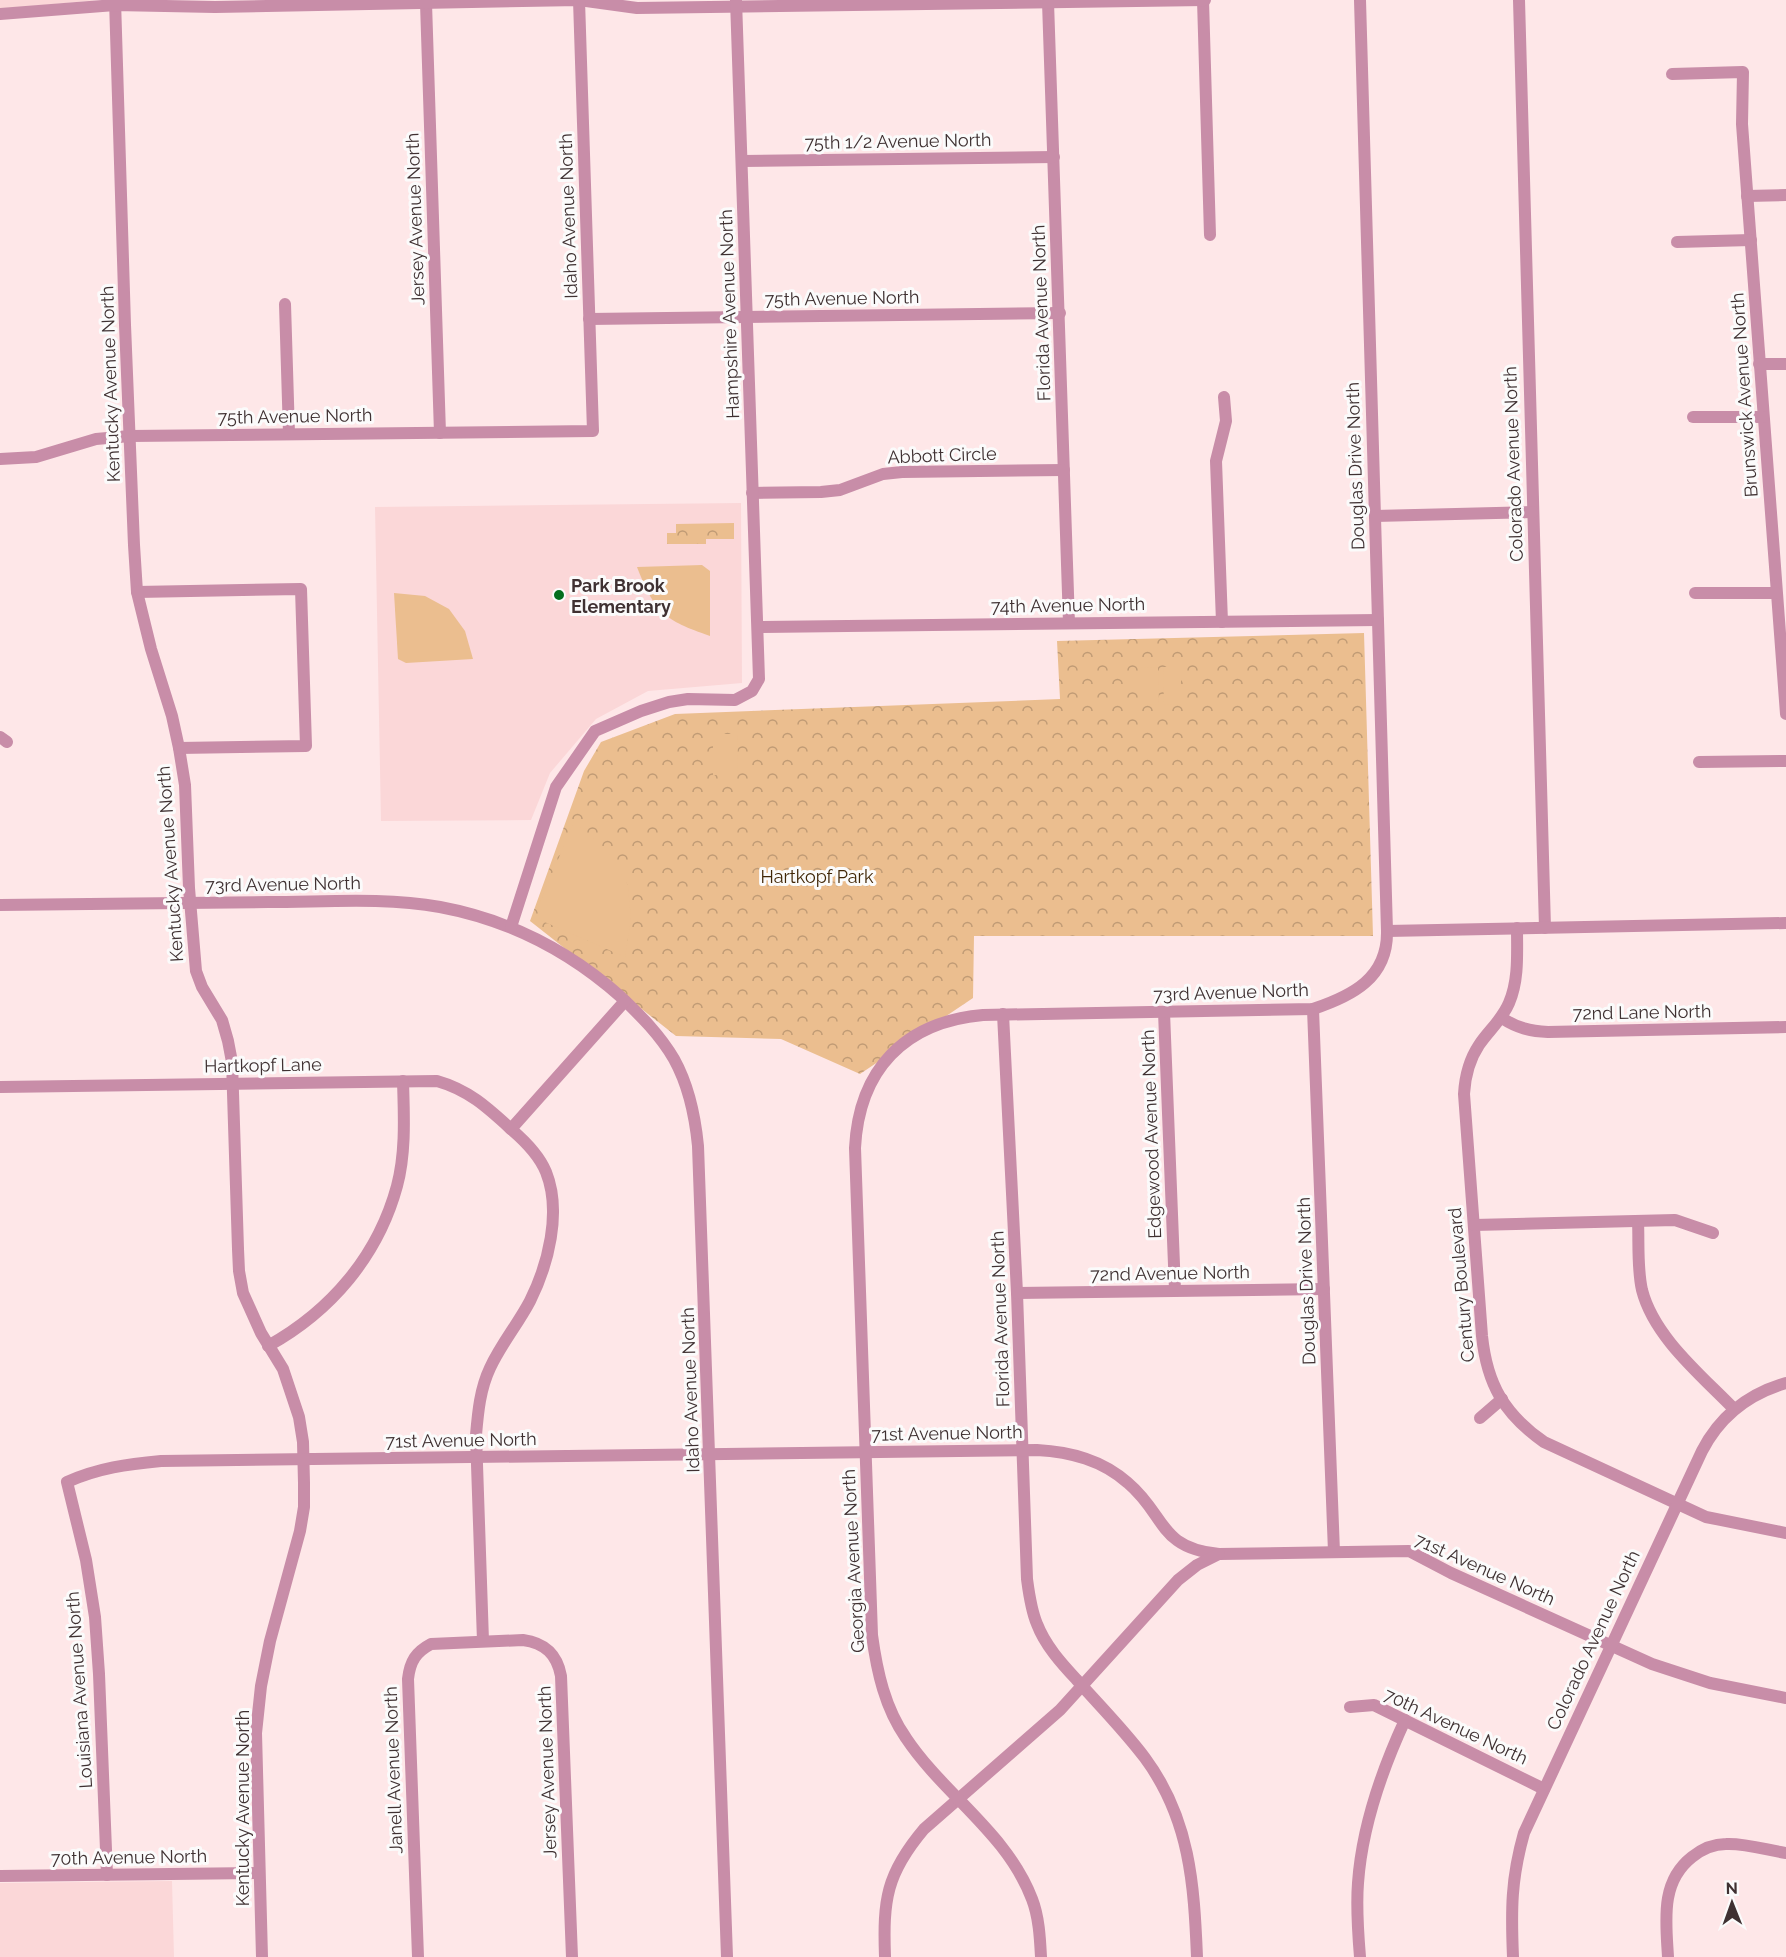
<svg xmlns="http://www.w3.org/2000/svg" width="1786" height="1957" font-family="Raleway,sans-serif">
  <defs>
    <pattern id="park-crowns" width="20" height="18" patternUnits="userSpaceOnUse" patternTransform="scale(1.5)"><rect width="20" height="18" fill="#ebbe8f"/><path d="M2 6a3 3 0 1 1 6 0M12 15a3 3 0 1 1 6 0" fill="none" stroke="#c09b75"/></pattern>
  </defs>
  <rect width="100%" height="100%" fill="#fee7e8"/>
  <!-- built -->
  <g fill="#fbd7d8">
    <path d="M 0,0 L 98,0 L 0,9 Z"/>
    <path d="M 741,503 L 742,683 L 648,691 L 596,719 L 550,773 L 531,820 L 381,821 L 375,507 Z"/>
    <path d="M 172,1881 L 174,1957 L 0,1957 L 0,1883 Z"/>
  </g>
  <!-- park -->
  <g fill="url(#park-crowns)">
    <path d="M 734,523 L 734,539 L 706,539 L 706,544 L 667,544 L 667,533 L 676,533 L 676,524 Z"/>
    <path d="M 1364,633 L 1373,936 L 974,936 L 973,998 L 860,1074 L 781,1039 L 676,1036 L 530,921 L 584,771 L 601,742 L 675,714 L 1060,699 L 1057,641 Z"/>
  </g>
  <!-- pitch -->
  <g fill="#ebbe8f">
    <path d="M 702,565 L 710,571 L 710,636 C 664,620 655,613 637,567 Z"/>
    <path d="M 394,593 L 425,596 L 449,609 L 465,631 L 473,659 L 406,663 L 398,659 Z"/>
    <path d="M 1158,667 L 1159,704 L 1141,705 L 1141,668 Z"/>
    <path d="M 1163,667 L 1181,667 L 1181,704 L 1164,705 Z"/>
    <path d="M 713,734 L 738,734 L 737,775 L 713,775 Z"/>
    <path d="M 574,822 L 607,850 L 628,885 L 631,920 L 625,957 L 540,920 L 537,909 Z"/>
  </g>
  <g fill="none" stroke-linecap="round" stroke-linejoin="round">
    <!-- minor -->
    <g stroke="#c88da8" stroke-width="12">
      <path d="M 115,0 L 125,325 L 134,545 L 137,592 L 151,649 L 172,716 L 179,748 L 185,785 L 189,888 L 196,971 L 202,987 L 222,1020 L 228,1041 L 232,1062 L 238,1249 L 239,1271 L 243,1293 L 261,1333 L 283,1369 L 299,1417 L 303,1442 L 304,1483 L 304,1507 L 300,1531 L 270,1641 L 261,1686 L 256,1733 L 262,1957"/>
      <path d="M 1203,0 L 1210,235"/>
      <path d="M 1519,0 L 1545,928"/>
      <path d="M 1048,2 L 1069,623"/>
      <path d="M 426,3 L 440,433"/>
      <path d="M 0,14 L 115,5 L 215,7 L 579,0 L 637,8 L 1205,0"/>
      <path d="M 1672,74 L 1743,72 L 1742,124 L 1786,714"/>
      <path d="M 742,161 L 1054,157"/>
      <path d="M 1747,196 L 1786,195"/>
      <path d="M 1677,242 L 1751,240"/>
      <path d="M 285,304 L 289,434"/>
      <path d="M 589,319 L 1060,313"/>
      <path d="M 1759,364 L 1786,364"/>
      <path d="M 1693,417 L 1763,417"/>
      <path d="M 0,459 L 36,457 L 96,439 L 130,436 L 593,431 L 579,0"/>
      <path d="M 752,493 L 821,492 L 840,490 L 883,474 L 902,472 L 1064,470"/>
      <path d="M 1375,516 L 1533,512"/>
      <path d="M 137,592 L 301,589 L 306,746 L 179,748"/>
      <path d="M 1695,593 L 1776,593"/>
      <path d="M 1222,622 L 1216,461 L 1226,421 L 1224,397"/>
      <path d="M 758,627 L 1378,620"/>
      <path d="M 0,737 L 7,742"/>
      <path d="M 1699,762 L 1786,761"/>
      <path d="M 0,905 C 89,904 179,903 268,902 C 325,902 384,897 440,907 C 510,920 568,950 621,997 C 641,1016 660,1035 674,1059 C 689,1086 695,1115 698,1146 L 727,1957"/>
      <path d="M 511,927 L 556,787 L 595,731 L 641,711 L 669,702 L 688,699 L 735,700 L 752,691 L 759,679 L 736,0"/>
      <path d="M 1517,928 C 1517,953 1519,980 1509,1003 C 1502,1020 1489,1030 1479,1045 C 1469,1060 1465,1077 1464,1094 L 1482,1336 C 1487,1384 1504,1414 1544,1442 L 1706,1517 L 1786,1533"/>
      <path d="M 1387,931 L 1786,923"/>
      <path d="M 1313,1009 L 1334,1552"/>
      <path d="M 1164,1012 L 1175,1290"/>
      <path d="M 1003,1014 L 1017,1293 L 1027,1579 C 1029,1594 1031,1610 1037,1624 C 1045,1645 1061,1663 1076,1679 C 1099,1705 1124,1730 1145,1758 C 1190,1819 1194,1884 1197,1957"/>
      <path d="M 1502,1018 C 1517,1028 1530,1031 1548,1032 L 1786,1027"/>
      <path d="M 0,1087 L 437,1081 C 469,1090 488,1108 512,1130 C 526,1142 539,1155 546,1172 C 562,1212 548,1265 530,1301 C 518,1324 501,1344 490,1368 C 480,1389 478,1412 476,1435 L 483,1641"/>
      <path d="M 511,1129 L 625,1001"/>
      <path d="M 1638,1221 C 1639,1243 1637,1268 1642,1290 C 1654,1337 1701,1375 1734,1409"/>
      <path d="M 1474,1225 L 1675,1220 L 1713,1233"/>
      <path d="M 1017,1293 L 1324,1289"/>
      <path d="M 268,1346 C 331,1311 378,1256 397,1186 C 406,1152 404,1116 403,1081"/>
      <path d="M 1480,1418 L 1502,1399"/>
      <path d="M 1350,1707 L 1374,1705 L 1544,1789"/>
      <path d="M 107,1875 L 99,1674 L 95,1617 L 86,1560 L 67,1482 C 98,1468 128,1464 161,1461 L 1037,1450 C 1071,1452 1102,1460 1128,1483 C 1166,1515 1158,1548 1219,1554 L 1409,1551 L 1451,1573 L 1652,1664 L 1710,1683 L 1786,1698"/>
      <path d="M 0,1876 L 259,1873"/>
      <path d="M 418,1957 L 408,1679 C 410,1661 416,1652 431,1644 L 523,1640 C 545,1643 557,1654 561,1676 L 572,1957"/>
      <path d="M 885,1957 C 883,1900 886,1874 924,1829 L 1060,1710 L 1178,1580 L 1197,1565 L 1219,1554"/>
      <path d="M 1041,1957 C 1040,1938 1039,1917 1032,1899 C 1007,1833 944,1795 906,1738 C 885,1708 877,1672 872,1635 L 855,1148 C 859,1070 904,1022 983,1015 L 1313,1009 C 1352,996 1388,978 1387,931 L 1360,0"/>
      <path d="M 1360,1957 C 1358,1933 1356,1908 1358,1883 C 1362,1826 1381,1772 1405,1720"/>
      <path d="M 1513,1957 C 1511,1910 1511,1879 1524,1833 L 1702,1451 C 1720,1416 1748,1394 1786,1383"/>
      <path d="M 1668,1957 C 1666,1921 1660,1882 1692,1857 C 1702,1849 1713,1844 1726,1844 C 1745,1843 1767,1850 1786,1853"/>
    </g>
  </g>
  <!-- markers -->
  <circle fill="#046e1e" stroke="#fbfbfb" stroke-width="2" cx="559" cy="595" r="6"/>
  <g text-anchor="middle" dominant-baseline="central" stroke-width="6" stroke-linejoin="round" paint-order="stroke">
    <!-- street labels -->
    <g font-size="18" fill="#3f3132" stroke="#fbfbfb">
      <text transform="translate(898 141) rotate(-1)">75th 1/2 Avenue North</text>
      <text transform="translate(568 216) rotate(-92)">Idaho Avenue North</text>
      <text transform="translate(415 219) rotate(-92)">Jersey Avenue North</text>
      <text transform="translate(842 298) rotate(-1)">75th Avenue North</text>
      <text transform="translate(1041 313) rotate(-92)">Florida Avenue North</text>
      <text transform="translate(729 314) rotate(-92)">Hampshire Avenue North</text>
      <text transform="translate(110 384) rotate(-92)">Kentucky Avenue North</text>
      <text transform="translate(1744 395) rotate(-94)">Brunswick Avenue North</text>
      <text transform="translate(295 416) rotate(-1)">75th Avenue North</text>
      <text transform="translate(942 455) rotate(-2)">Abbott Circle</text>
      <text transform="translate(1513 464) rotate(-92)">Colorado Avenue North</text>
      <text transform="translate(1355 466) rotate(-92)">Douglas Drive North</text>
      <text transform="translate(1068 605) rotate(-1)">74th Avenue North</text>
      <text transform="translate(170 864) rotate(-94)">Kentucky Avenue North</text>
      <text transform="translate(283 884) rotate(-1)">73rd Avenue North</text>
      <text transform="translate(1231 992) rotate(-2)">73rd Avenue North</text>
      <text transform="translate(1642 1012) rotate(-1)">72nd Lane North</text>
      <text transform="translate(263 1065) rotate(-1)">Hartkopf Lane</text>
      <text transform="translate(1151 1134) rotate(-92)">Edgewood Avenue North</text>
      <text transform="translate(1170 1273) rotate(-1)">72nd Avenue North</text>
      <text transform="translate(1306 1281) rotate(-92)">Douglas Drive North</text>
      <text transform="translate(1461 1285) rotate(-95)">Century Boulevard</text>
      <text transform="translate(1000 1319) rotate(-92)">Florida Avenue North</text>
      <text transform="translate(690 1390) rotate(-92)">Idaho Avenue North</text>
      <text transform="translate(947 1433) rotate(-1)">71st Avenue North</text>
      <text transform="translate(461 1440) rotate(-1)">71st Avenue North</text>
      <text transform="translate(853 1561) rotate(-93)">Georgia Avenue North</text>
      <text transform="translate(1485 1569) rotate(24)">71st Avenue North</text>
      <text transform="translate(1593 1640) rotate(-65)">Colorado Avenue North</text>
      <text transform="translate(79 1690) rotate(-94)">Louisiana Avenue North</text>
      <text transform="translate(1456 1726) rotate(25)">70th Avenue North</text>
      <text transform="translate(393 1770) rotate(-92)">Janell Avenue North</text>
      <text transform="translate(547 1772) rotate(-92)">Jersey Avenue North</text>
      <text transform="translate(242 1808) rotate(-90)">Kentucky Avenue North</text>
      <text transform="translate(129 1857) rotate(-1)">70th Avenue North</text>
    </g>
    <!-- poi labels -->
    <g font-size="18" font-weight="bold" fill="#3f3132" stroke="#fbfbfb" text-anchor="start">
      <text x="571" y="585">Park Brook<tspan x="571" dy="21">Elementary</tspan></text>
    </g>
    <!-- park labels -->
    <g font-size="18" fill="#402606" stroke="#fbfbfb">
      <text x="817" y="876">Hartkopf Park</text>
    </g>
  </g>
  <!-- north arrow -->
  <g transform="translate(1732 1903) rotate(359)" stroke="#fbfbfb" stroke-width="4.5" paint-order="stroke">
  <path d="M0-4.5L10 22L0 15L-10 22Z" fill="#3f3132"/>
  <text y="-9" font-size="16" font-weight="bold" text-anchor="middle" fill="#3f3132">N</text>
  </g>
</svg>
